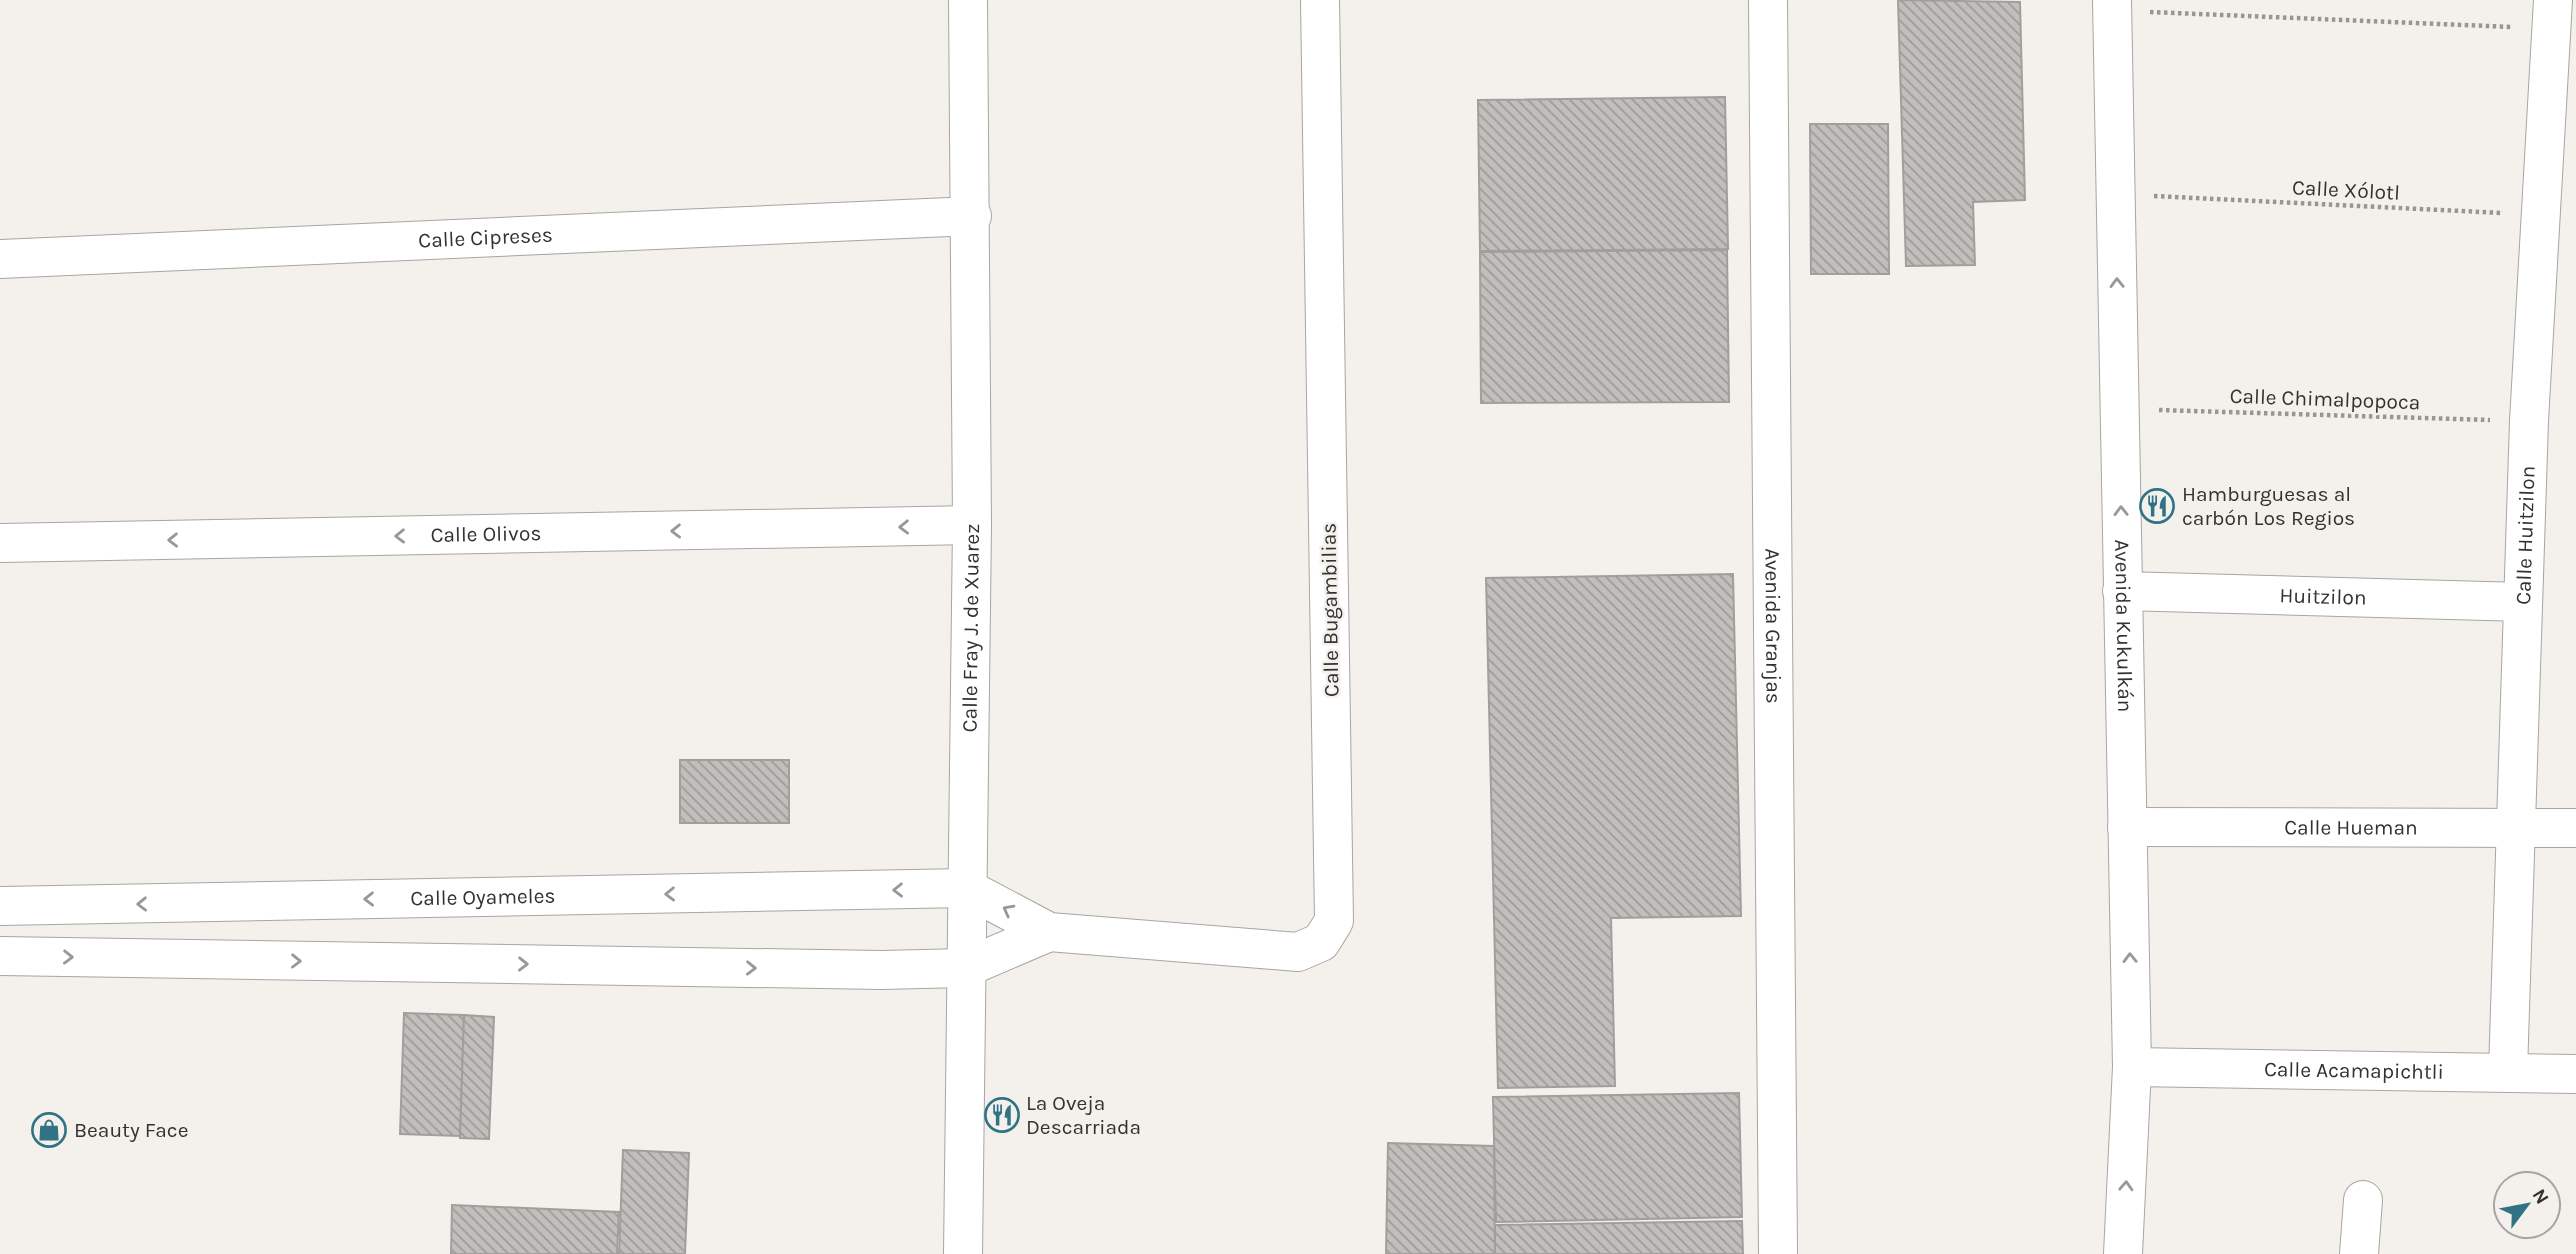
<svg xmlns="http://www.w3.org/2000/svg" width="2576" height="1254" font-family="Karla,sans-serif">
  <defs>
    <pattern id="building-back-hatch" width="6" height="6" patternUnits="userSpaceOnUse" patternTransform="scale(1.75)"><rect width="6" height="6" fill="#c1bebb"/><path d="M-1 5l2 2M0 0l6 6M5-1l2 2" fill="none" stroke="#9d9b99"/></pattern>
  </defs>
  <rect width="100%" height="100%" fill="#f4f1ed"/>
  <!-- building -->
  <g fill="url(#building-back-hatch)" stroke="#a19f9b" stroke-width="2">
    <path d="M 1898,0 L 2020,2 L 2025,200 L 1973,202 L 1975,265 L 1906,266 Z"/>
    <path d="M 1725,97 L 1728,249 L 1480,251 L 1478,100 Z"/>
    <path d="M 1810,124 L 1888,124 L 1889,274 L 1811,274 Z"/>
    <path d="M 1727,250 L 1729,402 L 1481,403 L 1480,252 Z"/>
    <path d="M 1733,574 L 1741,916 L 1611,918 L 1615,1086 L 1498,1088 L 1486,578 Z"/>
    <rect x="680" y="760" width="109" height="63"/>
    <path d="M 404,1013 L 464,1015 L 460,1136 L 400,1134 Z"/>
    <path d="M 464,1015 L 494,1017 L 489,1139 L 460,1138 Z"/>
    <path d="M 1739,1093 L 1742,1217 L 1496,1222 L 1493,1097 Z"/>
    <path d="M 1388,1143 L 1494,1146 L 1495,1254 L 1386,1254 Z"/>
    <path d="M 623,1150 L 689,1153 L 685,1254 L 619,1254 Z"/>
    <path d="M 452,1205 L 619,1212 L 617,1254 L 451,1254 Z"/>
    <path d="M 1742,1221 L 1743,1254 L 1495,1254 L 1495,1225 Z"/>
  </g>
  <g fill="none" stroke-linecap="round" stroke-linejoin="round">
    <!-- minor casing -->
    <g stroke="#a8a5a2" stroke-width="40">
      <g id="minor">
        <path id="s1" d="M 1768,0 L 1778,1254"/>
        <path id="s2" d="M 2112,0 L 2132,1067 L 2123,1254"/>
        <path id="s3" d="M 0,259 L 972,216"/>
        <path id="s4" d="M 0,543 L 972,525"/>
        <path id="s5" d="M 2122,591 L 2523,602"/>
        <path id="s6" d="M 2127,827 L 2576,828"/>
        <path id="s7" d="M 0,906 L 966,888 L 1049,932 L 1298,952 L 1321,942 L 1334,921 L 1320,0"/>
        <path d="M 0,956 L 881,970 L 965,968 L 1049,932"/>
        <path id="s8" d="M 2132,1067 L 2576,1074"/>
        <path id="s9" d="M 2508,1071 L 2529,421 L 2553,0"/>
        <path id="s10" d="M 963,1254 L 972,525 L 968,0"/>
        <path d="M 2359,1254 L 2363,1200"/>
      </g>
    </g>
    <!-- path -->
    <g stroke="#989693" stroke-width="4.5" stroke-dasharray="3.5 3.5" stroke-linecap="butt">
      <path d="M 2150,12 L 2512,27"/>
      <path d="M 2154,196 L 2502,213"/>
      <path d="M 2159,410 L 2490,420"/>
    </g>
    <!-- minor -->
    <use href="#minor" stroke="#fff" stroke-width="38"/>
  </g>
  <!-- one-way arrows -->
  <defs><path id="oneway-chevron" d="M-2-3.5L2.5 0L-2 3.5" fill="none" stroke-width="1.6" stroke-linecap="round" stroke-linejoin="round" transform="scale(1.75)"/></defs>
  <g stroke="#999898">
    <use href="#oneway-chevron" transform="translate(2117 283) rotate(-91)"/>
    <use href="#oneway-chevron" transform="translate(2121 511) rotate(-91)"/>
    <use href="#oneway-chevron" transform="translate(904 527) rotate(179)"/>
    <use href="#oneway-chevron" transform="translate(676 531) rotate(179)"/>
    <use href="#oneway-chevron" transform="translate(400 536) rotate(179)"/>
    <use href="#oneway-chevron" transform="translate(173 540) rotate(179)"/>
    <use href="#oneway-chevron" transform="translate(898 890) rotate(179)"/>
    <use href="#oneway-chevron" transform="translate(670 894) rotate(179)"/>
    <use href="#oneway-chevron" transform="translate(369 899) rotate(179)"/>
    <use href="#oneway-chevron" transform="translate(142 904) rotate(179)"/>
    <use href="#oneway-chevron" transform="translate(1008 910) rotate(-152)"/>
    <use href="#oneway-chevron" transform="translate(68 957) rotate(1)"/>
    <use href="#oneway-chevron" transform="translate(2130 958) rotate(-91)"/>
    <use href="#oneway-chevron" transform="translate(296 961) rotate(1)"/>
    <use href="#oneway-chevron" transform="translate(523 964) rotate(1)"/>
    <use href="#oneway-chevron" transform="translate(751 968) rotate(1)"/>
    <use href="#oneway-chevron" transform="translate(2126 1186) rotate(-87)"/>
  </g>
  <!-- icons -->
  <defs>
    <g id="restaurant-ring" transform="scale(1.75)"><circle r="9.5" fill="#f4f1ed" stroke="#307384" stroke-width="1.5"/><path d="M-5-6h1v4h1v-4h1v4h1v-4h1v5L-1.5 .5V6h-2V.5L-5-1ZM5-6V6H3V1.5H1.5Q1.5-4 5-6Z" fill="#307384"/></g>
    <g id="shop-ring" transform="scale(1.75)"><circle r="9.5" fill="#f4f1ed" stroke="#307384" stroke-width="1.5"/><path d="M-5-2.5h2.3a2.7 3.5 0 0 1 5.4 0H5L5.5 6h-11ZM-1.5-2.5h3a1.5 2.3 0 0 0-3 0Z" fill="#307384"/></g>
  </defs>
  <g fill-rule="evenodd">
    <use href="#restaurant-ring" x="2157" y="506"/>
    <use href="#restaurant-ring" x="1002" y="1115"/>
    <use href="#shop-ring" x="49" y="1130"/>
  </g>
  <g text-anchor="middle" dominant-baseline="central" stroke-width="5" stroke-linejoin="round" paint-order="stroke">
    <!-- street labels -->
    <g font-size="21" fill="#333231" stroke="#f4f1ed">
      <text transform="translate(2346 190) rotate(3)">Calle Xólotl</text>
      <text stroke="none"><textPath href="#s3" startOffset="486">Calle Cipreses</textPath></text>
      <text transform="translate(2325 399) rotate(2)">Calle Chimalpopoca</text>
      <text stroke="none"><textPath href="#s4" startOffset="486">Calle Olivos</textPath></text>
      <text stroke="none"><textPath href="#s9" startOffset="536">Calle Huitzilon</textPath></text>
      <text stroke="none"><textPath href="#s5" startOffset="201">Huitzilon</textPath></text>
      <text transform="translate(1330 610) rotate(-91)">Calle Bugambilias</text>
      <text stroke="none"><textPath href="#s10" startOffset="626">Calle Fray J. de Xuarez</textPath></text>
      <text stroke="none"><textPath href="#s1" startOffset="626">Avenida Granjas</textPath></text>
      <text stroke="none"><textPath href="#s2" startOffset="626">Avenida Kukulkán</textPath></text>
      <text stroke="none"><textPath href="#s6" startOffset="224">Calle Hueman</textPath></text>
      <text stroke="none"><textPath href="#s7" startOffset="483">Calle Oyameles</textPath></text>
      <text stroke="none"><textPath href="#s8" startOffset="222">Calle Acamapichtli</textPath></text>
    </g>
    <!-- poi labels -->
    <g font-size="21" fill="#333231" stroke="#f4f1ed" text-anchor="start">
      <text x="2182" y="494">Hamburguesas al<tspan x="2182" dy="24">carbón Los Regios</tspan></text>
      <text x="1026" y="1103">La Oveja<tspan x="1026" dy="24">Descarriada</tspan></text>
      <text x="74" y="1130">Beauty Face</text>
    </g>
  </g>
  <!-- north arrow -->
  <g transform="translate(2527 1205) rotate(58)"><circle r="33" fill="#f4f1ed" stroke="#a7a5a2" stroke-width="2"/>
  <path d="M0-5L12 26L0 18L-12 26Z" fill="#307384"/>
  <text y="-10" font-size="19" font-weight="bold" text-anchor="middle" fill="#333231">N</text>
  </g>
</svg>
